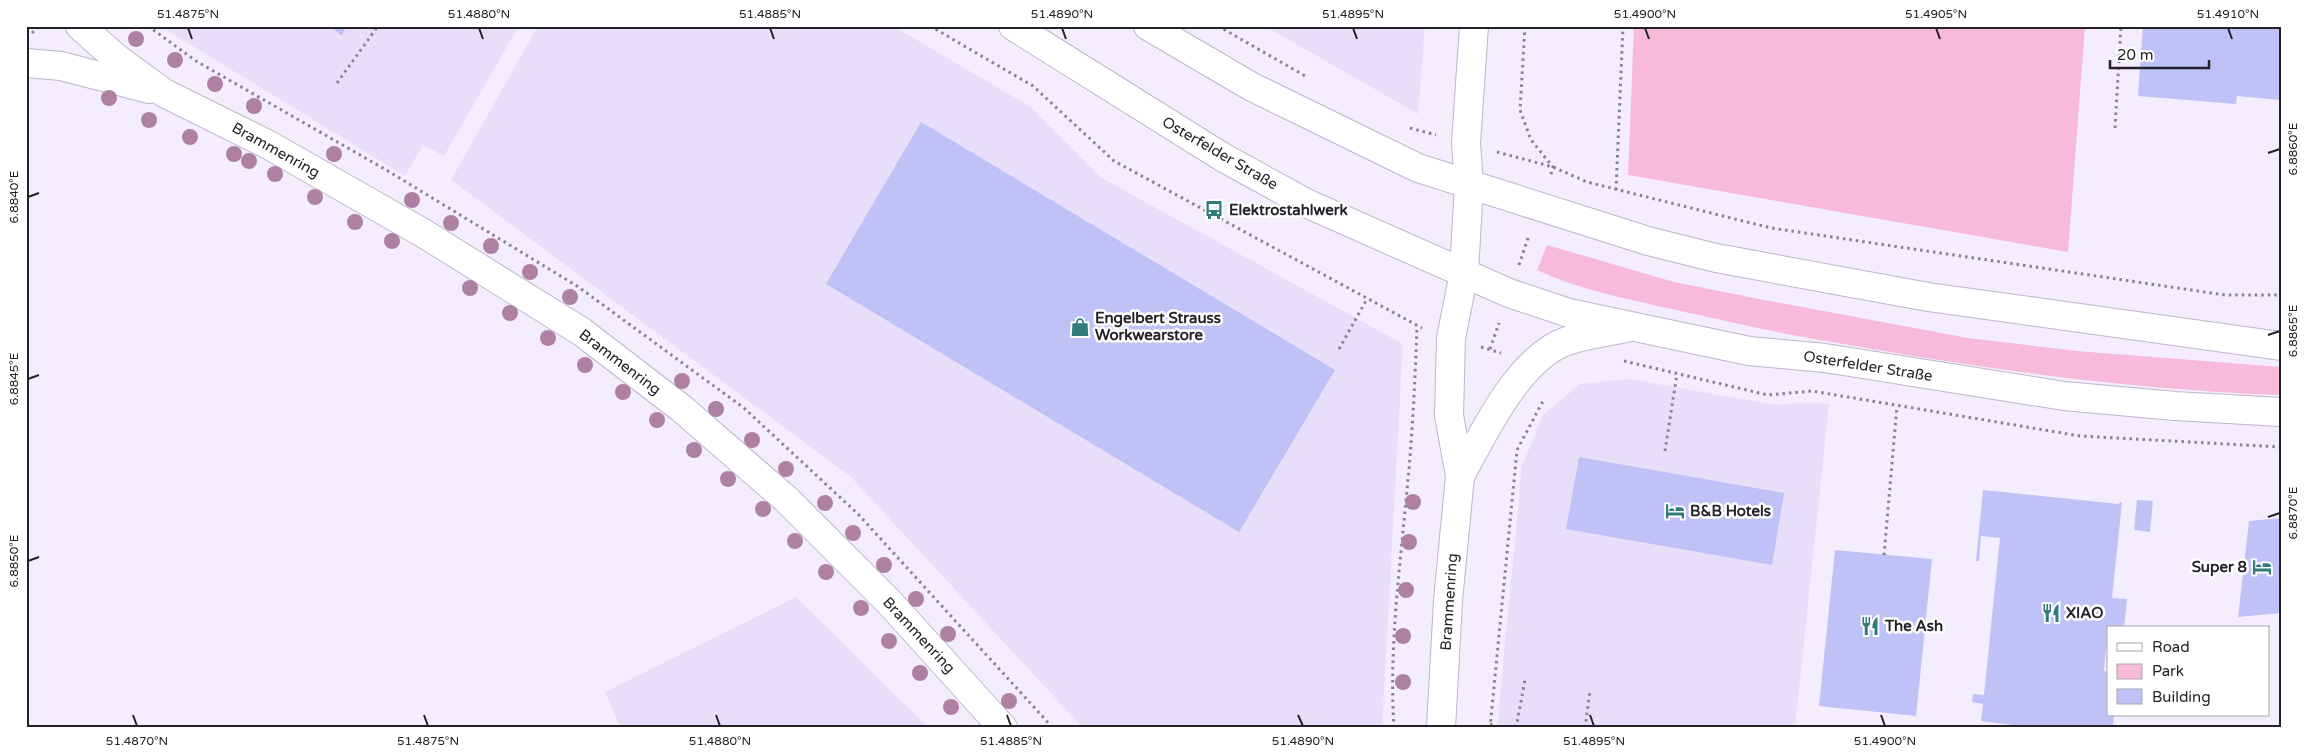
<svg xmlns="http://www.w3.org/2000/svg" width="2307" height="754" font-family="'Varela Round',sans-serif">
  <rect width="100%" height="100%" fill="#f3edfe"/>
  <!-- built -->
  <g fill="#e9defa">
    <path d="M 160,26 L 519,26 L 444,156 L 423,145 L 405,176 Z"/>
    <path d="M 538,26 L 893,26 L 1029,106 L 1100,177 L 1403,344 L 1382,728 L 1083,728 L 851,477 L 451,180 Z"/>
    <path d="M 1265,26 L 1425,26 L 1418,114 Z"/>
    <path d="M 1629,379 L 1776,405 L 1807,402 L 1829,404 L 1795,728 L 1497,728 L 1522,466 L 1543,415 L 1580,384 Z"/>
    <path d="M 796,597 L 929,728 L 621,728 L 605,692 Z"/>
  </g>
  <!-- green -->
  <g fill="#f7bada">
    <path d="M 1634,26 L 2085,26 L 2068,252 L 1628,175 Z"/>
    <path d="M 1547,245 L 1674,282 L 1759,299 L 1968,338 L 2077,351 L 2281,367 L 2281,395 C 2114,389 1951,364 1787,334 C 1742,325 1698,315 1653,305 C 1614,296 1573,287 1537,270 Z"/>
  </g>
  <!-- building -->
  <g fill="#bfc2f6">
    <path d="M 330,26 L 346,26 L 342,36 Z"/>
    <path d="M 2143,26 L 2281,26 L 2281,100 L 2237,96 L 2236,104 L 2138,96 Z"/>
    <path d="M 921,122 L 1335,370 L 1239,532 L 826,284 Z"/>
    <path d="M 1579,457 L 1784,493 L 1772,565 L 1566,529 Z"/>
    <path d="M 1983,490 L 2119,504 L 2120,502 L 2122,502 L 2112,598 L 2127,599 L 2124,628 L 2108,628 L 2104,671 L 2108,672 L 2108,715 L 2114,715 L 2113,728 L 2019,728 L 2020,726 L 1981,721 L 1983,704 L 1972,702 L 1973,694 L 1984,695 L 2000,538 L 1981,536 L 1979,561 L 1976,561 Z"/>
    <path d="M 2137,500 L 2153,501 L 2150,532 L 2134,530 Z"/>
    <path d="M 2281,518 L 2281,613 L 2238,617 L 2249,521 Z"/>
    <path d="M 1835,550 L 1932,559 L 1916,716 L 1819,706 Z"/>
  </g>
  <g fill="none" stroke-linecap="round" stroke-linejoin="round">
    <!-- street casing -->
    <g stroke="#beb6cb" stroke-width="30">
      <g id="street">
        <path d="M 80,26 L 115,57 L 164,93 L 267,144 L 423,233 L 582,332 L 634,372 L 681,408 L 786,499 L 890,603 L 1003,728"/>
        <path d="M 26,63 L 61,66 L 149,89"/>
        <path d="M 1460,476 C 1484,433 1518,358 1567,341 C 1587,334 1610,332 1631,327"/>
        <path d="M 1441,728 L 1448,601 L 1460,476 L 1449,415 L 1451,338 L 1464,273"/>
      </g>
    </g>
    <!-- secondary casing -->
    <g stroke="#beb6cb" stroke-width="30">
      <g id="secondary">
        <path d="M 1013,26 L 1224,158 L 1306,203 L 1509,293 L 1569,313 L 1749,351 L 1825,358 L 2064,396 L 2175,406 L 2281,412"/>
        <path d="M 1148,26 L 1252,87 L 1418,168 L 1648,241 L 1716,258 L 1928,297 L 2281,346"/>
        <path d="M 1464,273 L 1469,184 L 1466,143 L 1474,26"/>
      </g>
    </g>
    <!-- path -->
    <g stroke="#87838f" stroke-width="3" stroke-dasharray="2.5 4" stroke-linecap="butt">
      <path d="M 148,26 L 196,61 L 388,171 L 577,286 L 744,408 L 858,514 L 1053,728"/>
      <path d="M 930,26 L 1033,86 L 1114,161 L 1422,328"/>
      <path d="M 1218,26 L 1307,77"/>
      <path d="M 1525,26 L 1520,110 L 1531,140 L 1553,167 L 1550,177"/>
      <path d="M 32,33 L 39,26"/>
      <path d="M 337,83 L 378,26"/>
      <path d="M 1410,128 L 1436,135"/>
      <path d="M 2115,128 L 2121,26"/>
      <path d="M 1497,152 L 1553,167 L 1587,182 L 1771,228 L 2225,295 L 2281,295"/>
      <path d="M 1616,190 L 1623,26"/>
      <path d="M 1519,265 L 1529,235"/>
      <path d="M 1481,347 L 1501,353"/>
      <path d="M 1339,349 L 1367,299"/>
      <path d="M 1490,349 L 1499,323"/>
      <path d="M 1624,361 L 1768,395 L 1812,391 L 2080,436 L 2281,447"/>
      <path d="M 1665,451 L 1677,374"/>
      <path d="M 1884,555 L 1897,406"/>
      <path d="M 1490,724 L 1500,728"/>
      <path d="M 1394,728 C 1389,652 1399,576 1406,500 C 1412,443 1415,384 1417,326"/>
      <path d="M 1490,728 L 1517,450 L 1543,401"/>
      <path d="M 1516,728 L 1525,680"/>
      <path d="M 1585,728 L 1590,691"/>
    </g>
    <!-- street -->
    <use href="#street" stroke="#fff" stroke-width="28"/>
    <!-- secondary -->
    <use href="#secondary" stroke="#fff" stroke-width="28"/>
  </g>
  <!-- trees -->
  <g fill="#ae81a3">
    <circle cx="136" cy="39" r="8"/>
    <circle cx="175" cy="60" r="8"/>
    <circle cx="215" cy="84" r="8"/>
    <circle cx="109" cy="98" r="8"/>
    <circle cx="254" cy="106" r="8"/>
    <circle cx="149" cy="120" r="8"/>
    <circle cx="190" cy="137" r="8"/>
    <circle cx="234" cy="154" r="8"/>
    <circle cx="334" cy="154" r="8"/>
    <circle cx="249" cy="161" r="8"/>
    <circle cx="275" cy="174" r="8"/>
    <circle cx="315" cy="197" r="8"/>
    <circle cx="412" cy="200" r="8"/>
    <circle cx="355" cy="222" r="8"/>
    <circle cx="451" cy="223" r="8"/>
    <circle cx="392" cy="241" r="8"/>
    <circle cx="491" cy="246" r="8"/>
    <circle cx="530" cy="272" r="8"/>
    <circle cx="470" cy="288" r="8"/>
    <circle cx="570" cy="297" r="8"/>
    <circle cx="510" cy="313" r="8"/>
    <circle cx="548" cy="338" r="8"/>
    <circle cx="585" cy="365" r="8"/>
    <circle cx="682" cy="381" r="8"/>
    <circle cx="623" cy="392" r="8"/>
    <circle cx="716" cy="409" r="8"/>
    <circle cx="657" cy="420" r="8"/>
    <circle cx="752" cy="440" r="8"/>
    <circle cx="694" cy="450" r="8"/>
    <circle cx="786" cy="469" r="8"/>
    <circle cx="728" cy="479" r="8"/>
    <circle cx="1413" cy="502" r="8"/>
    <circle cx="825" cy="503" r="8"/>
    <circle cx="763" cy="509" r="8"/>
    <circle cx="853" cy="533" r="8"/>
    <circle cx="795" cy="541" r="8"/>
    <circle cx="1409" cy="542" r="8"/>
    <circle cx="884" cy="565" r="8"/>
    <circle cx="826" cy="572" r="8"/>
    <circle cx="1406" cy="590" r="8"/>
    <circle cx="916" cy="599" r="8"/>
    <circle cx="861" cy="608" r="8"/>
    <circle cx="948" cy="634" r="8"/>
    <circle cx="1403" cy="636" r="8"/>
    <circle cx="889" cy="641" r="8"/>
    <circle cx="920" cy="673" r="8"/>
    <circle cx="1403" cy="682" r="8"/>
    <circle cx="1009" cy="701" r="8"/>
    <circle cx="951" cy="707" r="8"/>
  </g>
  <!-- ticks -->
  <path fill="none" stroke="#242128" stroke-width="2" d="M 188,28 L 192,39M 479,28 L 483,39M 770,28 L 774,39M 1062,28 L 1066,39M 1353,28 L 1357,39M 1645,28 L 1649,39M 1936,28 L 1940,39M 2228,28 L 2232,39M 2268,153 L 2280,149M 28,197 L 39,193M 2268,335 L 2280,331M 28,379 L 39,375M 2268,517 L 2280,513M 28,561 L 39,557M 133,715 L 137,726M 424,715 L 428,726M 716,715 L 720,726M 1007,715 L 1011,726M 1298,715 L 1303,726M 1590,715 L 1594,726M 1881,715 L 1885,726"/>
  <!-- icons -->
  <defs>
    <g id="bus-bare" transform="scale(1.5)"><path d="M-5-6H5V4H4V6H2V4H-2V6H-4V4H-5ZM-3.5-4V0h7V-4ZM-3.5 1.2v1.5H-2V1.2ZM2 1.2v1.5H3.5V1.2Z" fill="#327b7c" stroke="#fff" stroke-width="2.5" paint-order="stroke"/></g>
    <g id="shop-bare" transform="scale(1.5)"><path d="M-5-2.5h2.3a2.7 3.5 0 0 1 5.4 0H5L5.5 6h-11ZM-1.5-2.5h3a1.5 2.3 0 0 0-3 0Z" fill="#327b7c" stroke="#fff" stroke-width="2.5" paint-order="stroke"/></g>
    <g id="hotel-bare" transform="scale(1.5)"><path d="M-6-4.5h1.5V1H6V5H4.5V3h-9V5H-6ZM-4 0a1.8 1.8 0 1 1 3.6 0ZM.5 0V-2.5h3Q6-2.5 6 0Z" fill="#327b7c" stroke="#fff" stroke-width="2.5" paint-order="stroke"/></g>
    <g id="restaurant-bare" transform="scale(1.5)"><path d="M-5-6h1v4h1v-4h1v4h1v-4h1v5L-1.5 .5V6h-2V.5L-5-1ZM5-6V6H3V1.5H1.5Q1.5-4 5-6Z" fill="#327b7c" stroke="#fff" stroke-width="2.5" paint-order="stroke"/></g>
  </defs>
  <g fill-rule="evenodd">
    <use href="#bus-bare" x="1214" y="210"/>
    <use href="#shop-bare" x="1080" y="327"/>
    <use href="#hotel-bare" x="1675" y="511"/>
    <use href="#hotel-bare" x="2262" y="567"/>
    <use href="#restaurant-bare" x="2051" y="613"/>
    <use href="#restaurant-bare" x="1870" y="626"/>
  </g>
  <g text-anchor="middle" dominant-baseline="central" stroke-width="5" stroke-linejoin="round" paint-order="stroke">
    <!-- street labels -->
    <g font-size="15" fill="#242128" stroke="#fff">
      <text transform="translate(276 150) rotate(29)">Brammenring</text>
      <text transform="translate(1220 153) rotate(30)">Osterfelder Straße</text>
      <text transform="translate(620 362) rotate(37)">Brammenring</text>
      <text transform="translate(1868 366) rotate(9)">Osterfelder Straße</text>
      <text transform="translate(1449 602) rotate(-86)">Brammenring</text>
      <text transform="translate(919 635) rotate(47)">Brammenring</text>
    </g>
    <!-- poi labels -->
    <g font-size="15" font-weight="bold" fill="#242128" stroke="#fff" text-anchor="start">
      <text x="1229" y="210">Elektrostahlwerk</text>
      <text x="1095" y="318">Engelbert Strauss<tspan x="1095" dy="17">Workwearstore</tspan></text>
      <text x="1690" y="511">B&amp;B Hotels</text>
      <text x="2247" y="567" text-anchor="end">Super 8</text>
      <text x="2066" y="613">XIAO</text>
      <text x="1885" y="626">The Ash</text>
    </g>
  </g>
  <!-- border -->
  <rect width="2307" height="754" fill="none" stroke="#ffffff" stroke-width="55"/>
  <!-- legend -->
  <rect x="2107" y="626" width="162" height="90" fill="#ffffff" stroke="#a7a6a9"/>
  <rect x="2117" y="643" width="25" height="8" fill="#ffffff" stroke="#a7a6a9"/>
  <text x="2152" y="652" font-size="15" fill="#242128">Road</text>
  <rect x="2117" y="664" width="25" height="15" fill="#f7bada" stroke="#a7a6a9"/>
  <text x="2152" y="676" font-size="15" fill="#242128">Park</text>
  <rect x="2117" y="689" width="25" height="15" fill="#bfc2f6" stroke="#a7a6a9"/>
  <text x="2152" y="702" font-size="15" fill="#242128">Building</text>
  <!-- scale -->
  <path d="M2110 60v8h99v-8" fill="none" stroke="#242128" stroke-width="2.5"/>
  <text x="2117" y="60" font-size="15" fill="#242128" stroke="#ffffff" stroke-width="4" paint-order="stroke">20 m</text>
  <rect x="28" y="28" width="2252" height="698" fill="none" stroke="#242128" stroke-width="2"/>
  <g font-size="12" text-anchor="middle" fill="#242128">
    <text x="188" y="18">51.4875°N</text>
    <text x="479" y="18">51.4880°N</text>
    <text x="770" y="18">51.4885°N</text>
    <text x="1062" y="18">51.4890°N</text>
    <text x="1353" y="18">51.4895°N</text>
    <text x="1645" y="18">51.4900°N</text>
    <text x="1936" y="18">51.4905°N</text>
    <text x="2228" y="18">51.4910°N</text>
    <text transform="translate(2293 149) rotate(-90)" y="4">6.8860°E</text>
    <text transform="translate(14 197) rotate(-90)" y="4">6.8840°E</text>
    <text transform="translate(2293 331) rotate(-90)" y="4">6.8865°E</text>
    <text transform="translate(14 379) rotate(-90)" y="4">6.8845°E</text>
    <text transform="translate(2293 513) rotate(-90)" y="4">6.8870°E</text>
    <text transform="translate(14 561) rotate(-90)" y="4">6.8850°E</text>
    <text x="137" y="745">51.4870°N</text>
    <text x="428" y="745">51.4875°N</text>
    <text x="720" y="745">51.4880°N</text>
    <text x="1011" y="745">51.4885°N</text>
    <text x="1303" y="745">51.4890°N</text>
    <text x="1594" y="745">51.4895°N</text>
    <text x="1885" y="745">51.4900°N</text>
  </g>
</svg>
